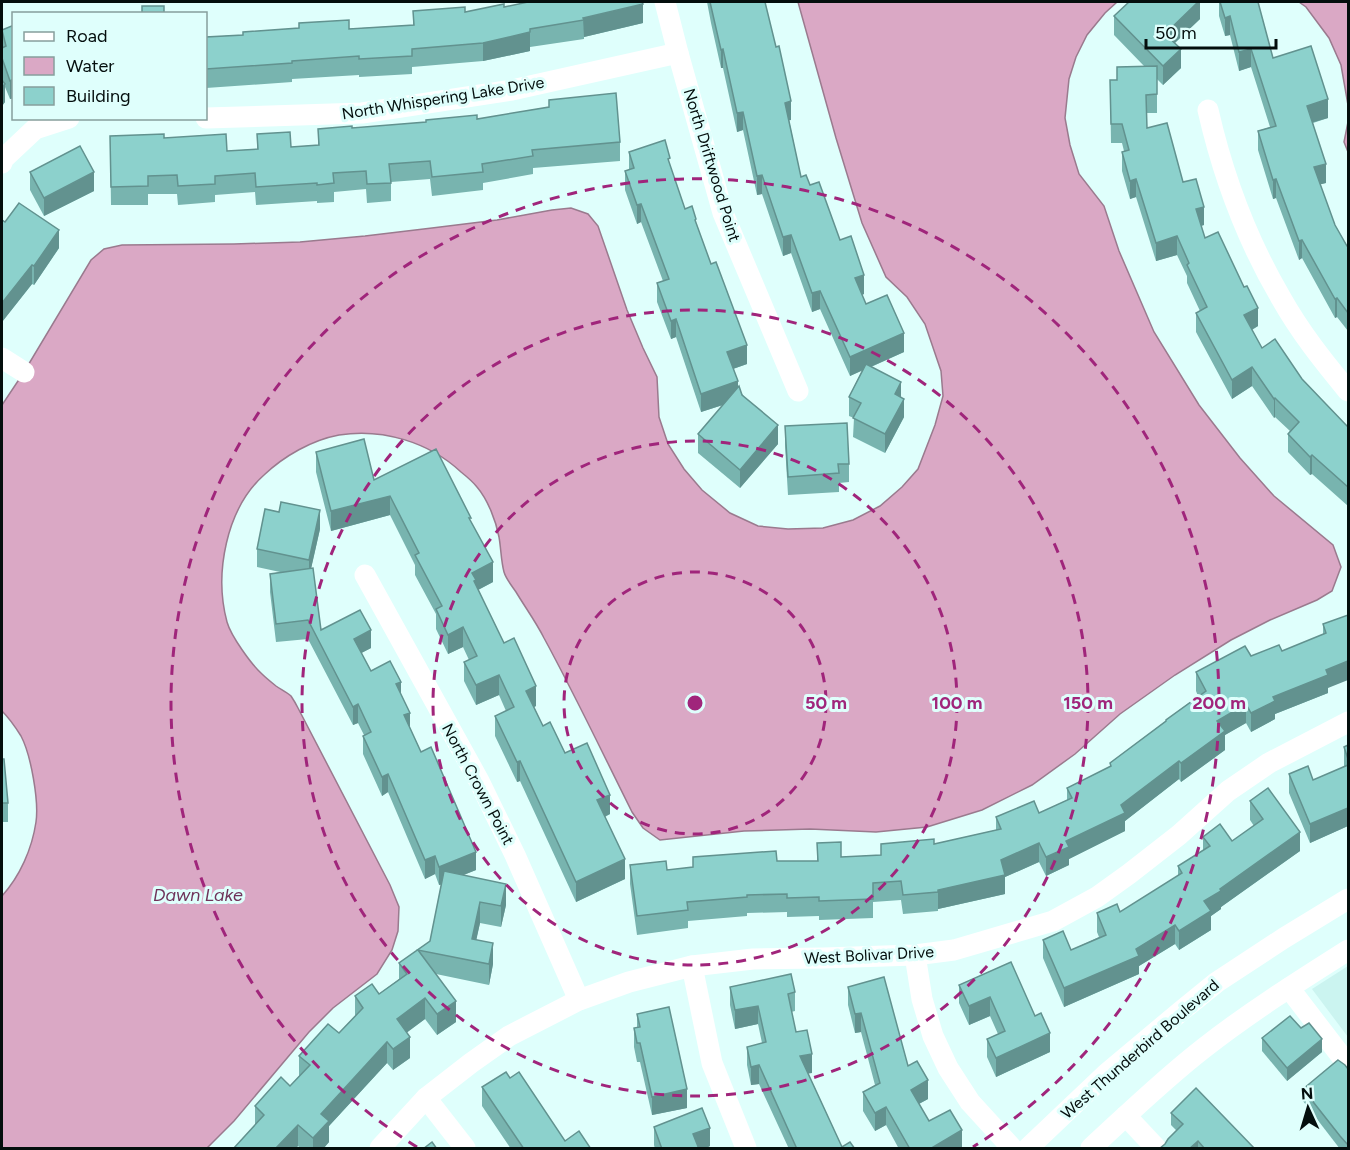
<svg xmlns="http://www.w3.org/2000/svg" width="1350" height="1150" font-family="Figtree,sans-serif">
  <rect width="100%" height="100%" fill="#dffffc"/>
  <!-- built -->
  <path fill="#cbf4f0" d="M 1348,966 L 1348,1037 L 1312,989 Z"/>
  <!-- water -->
  <g fill="#daa8c5" stroke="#9a7a8e" stroke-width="1.5">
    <path d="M 798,2 L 1117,2 L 1105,13 L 1087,35 L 1076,57 L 1069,79 L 1065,118 L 1070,145 L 1079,174 L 1104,206 L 1119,251 L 1154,332 L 1199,405 L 1240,458 L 1274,496 L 1333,545 L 1341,567 L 1332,591 L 1317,600 L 1270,620 L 1231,640 L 1175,675 L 1120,714 L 1075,754 L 1032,785 L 982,810 L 927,827 L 876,832 L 810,829 L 744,831 L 660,840 L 643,828 L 632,812 C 603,754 575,695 544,638 C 536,622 525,607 516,592 C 512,586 506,579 504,572 C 501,561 501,548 499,537 C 496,521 488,500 477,487 C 473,482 466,476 461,472 C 429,442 382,428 339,435 C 312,440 284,456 264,475 C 226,509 214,574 227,622 C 231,636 251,664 262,674 C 266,678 271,682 276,686 C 280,689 287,692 291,696 C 293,699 296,704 298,708 L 390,885 L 399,907 L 398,931 L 392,950 L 377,974 L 333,1008 L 309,1032 L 234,1121 L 207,1148 L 2,1148 L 2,896 C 20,876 32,849 36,822 C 39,801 31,755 21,736 C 16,728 9,718 2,711 L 2,405 L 24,372 L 91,260 L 104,249 L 122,245 L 234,244 L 300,242 L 365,236 L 432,228 L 497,220 L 552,210 L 571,208 L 588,214 L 598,226 L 627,310 L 643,348 L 657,377 L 659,417 L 668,444 L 684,469 L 702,490 L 730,513 L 758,526 L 788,529 L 823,528 L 853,520 L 880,506 L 902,487 L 918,469 L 935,425 L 943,396 L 941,371 L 925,324 L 907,297 L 886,277 L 862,223 L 836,138 Z"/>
    <path d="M 1299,2 L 1348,2 L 1348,152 L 1344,142 L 1348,122 L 1348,105 L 1341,65 L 1329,38 L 1306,7 Z"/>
  </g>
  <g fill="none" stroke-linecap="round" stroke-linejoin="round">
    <!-- minor -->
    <g stroke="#fff" stroke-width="21">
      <path d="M 665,2 L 678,53 L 723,213 L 798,391"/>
      <path d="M 1208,110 C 1223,176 1247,240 1281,298 C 1300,332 1324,362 1348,391"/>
      <path d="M 206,118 L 362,113 L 512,90 L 678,53"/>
      <path d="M 2,163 L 3,159 L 35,129 L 69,118"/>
      <path d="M 2,358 L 24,372"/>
      <path d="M 365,575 L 479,781 L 515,855 L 579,1000"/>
      <path d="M 915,955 L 922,999 L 933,1036 L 948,1068 L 970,1102 L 1012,1148"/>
      <path d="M 692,966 L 712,1063 L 746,1148"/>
      <path d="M 1289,988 L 1348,1065"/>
      <path d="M 426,1098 L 465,1148"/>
      <path d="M 1126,1116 L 1156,1148"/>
      <path d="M 380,1148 L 426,1098 L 471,1063 L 509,1036 L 579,1000 L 629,982 L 692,966 L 753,959 L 824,958 L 915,955 L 954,950 L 1053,921 L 1097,897 L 1129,874 L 1179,835 L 1228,791 L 1269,763 L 1348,722"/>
      <path d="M 1028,1148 L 1106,1074 L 1180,1012 L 1217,982 L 1284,938 L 1348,899"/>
      <path d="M 1091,1148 C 1128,1114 1164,1079 1204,1048 C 1250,1012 1299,981 1348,950"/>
    </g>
  </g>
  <!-- wall -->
  <g fill="#78b4af">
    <path d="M 707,2 L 765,2 L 791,120 L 789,120 L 801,177 L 810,185 L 840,240 L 864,294 L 862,295 L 866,304 L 904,352 L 871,367 L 901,397 L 904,417 L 885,453 L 853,437 L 854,418 L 849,416 L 849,397 L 862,370 L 850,376 L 820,309 L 812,312 L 791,253 L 783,256 L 762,194 L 757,195 L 743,130 L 737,132 L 723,68 L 721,68 L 711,23 Z"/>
    <path d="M 1200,2 L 1200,19 L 1175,43 L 1181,68 L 1163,85 L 1157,79 L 1157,113 L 1146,113 L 1147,128 L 1183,182 L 1204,225 L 1201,226 L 1205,238 L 1258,326 L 1252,330 L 1262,348 L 1302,379 L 1348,427 L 1348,506 L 1312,474 L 1310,475 L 1288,452 L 1288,434 L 1290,431 L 1275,417 L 1274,418 L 1252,386 L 1232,399 L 1196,332 L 1196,313 L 1200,311 L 1187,283 L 1187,276 L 1177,255 L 1156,261 L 1136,197 L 1130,199 L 1122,171 L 1122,152 L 1124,151 L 1122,143 L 1111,143 L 1110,80 L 1117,80 L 1145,67 L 1114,35 L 1114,16 Z"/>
    <path d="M 1219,2 L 1258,2 L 1273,58 L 1328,118 L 1313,123 L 1326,183 L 1320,184 L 1335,225 L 1347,246 L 1348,246 L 1348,331 L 1337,317 L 1335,318 L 1302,258 L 1299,260 L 1276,198 L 1273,199 L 1258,150 L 1258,131 L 1270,127 L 1251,67 L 1239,71 L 1230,35 L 1225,36 L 1219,16 Z"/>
    <path d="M 504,7 L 643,23 L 584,37 L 584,39 L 530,47 L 530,51 L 483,61 L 412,67 L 412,74 L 359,77 L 359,75 L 292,79 L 292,82 L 206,88 L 206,37 L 413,25 L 413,11 L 465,12 Z"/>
    <path d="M 14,25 L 14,98 L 10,99 L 5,87 L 5,102 L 2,106 L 2,80 L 3,82 L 2,77 L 2,30 Z"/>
    <path d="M 549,100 L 620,142 L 620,161 L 533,168 L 533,174 L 483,183 L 483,190 L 432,196 L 430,179 L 391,182 L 391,201 L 367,203 L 366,189 L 334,192 L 334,202 L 317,203 L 317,201 L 256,205 L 255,192 L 215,195 L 215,202 L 178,205 L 177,194 L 148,194 L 148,205 L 111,205 L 110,136 L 164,138 L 227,151 L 257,149 L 257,134 L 291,147 L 318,145 L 318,129 L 352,128 L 477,119 L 549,107 Z"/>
    <path d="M 629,152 L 670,166 L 685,209 L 696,224 L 747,364 L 733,369 L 738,388 L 778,444 L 740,488 L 698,453 L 698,434 L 723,405 L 701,412 L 676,337 L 671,339 L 657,302 L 657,283 L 663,281 L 641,222 L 637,224 L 625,190 L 625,171 L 629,170 Z"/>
    <path d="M 30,172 L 94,191 L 44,216 L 30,190 Z"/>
    <path d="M 2,220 L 59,248 L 34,285 L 32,284 L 2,322 Z"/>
    <path d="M 785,426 L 849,464 L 849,482 L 839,483 L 839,492 L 788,495 L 785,445 Z"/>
    <path d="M 316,452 L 374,480 L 471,522 L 493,582 L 478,590 L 504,643 L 536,706 L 534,707 L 543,726 L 565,753 L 610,814 L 605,817 L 625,879 L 576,902 L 520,781 L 517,782 L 495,736 L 495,716 L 506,711 L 499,695 L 476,705 L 464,681 L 464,662 L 469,660 L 463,647 L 448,654 L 436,629 L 436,614 L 415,575 L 415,565 L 390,515 L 331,531 L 316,472 Z"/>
    <path d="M 320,529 L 311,568 L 321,630 L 371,648 L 361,653 L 371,671 L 401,694 L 410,728 L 476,870 L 463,875 L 506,905 L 501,927 L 480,923 L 476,940 L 493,964 L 489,985 L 436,974 L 456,1022 L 437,1035 L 425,1019 L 407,1032 L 410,1058 L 393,1070 L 387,1063 L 329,1126 L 329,1142 L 323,1149 L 301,1149 L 298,1146 L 295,1149 L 233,1149 L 255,1125 L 255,1106 L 290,1086 L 299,1076 L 299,1056 L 339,1033 L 355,1016 L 355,996 L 379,994 L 399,979 L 399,963 L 430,941 L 441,885 L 439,885 L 435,874 L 425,879 L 388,792 L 382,796 L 363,754 L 363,736 L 364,735 L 358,723 L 353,725 L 308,639 L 276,642 L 270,592 L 270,574 L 280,572 L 257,567 L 257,549 Z"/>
    <path d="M 1348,615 L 1328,688 L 1328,693 L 1275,714 L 1275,719 L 1251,732 L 1246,723 L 1225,735 L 1225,750 L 1181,782 L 1179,779 L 1125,821 L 1125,831 L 1069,859 L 1069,865 L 1046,876 L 1039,862 L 1005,877 L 1005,894 L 938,909 L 938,911 L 903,914 L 901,900 L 873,902 L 873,918 L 819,920 L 819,916 L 787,917 L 787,912 L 747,913 L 747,916 L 688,921 L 688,928 L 637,935 L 630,884 L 630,865 L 667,870 L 693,867 L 693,857 L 777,861 L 817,861 L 817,843 L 841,857 L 881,855 L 881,844 L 934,844 L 996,830 L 996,817 L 1039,813 L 1067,800 L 1067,788 L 1110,767 L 1110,763 L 1166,721 L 1166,720 L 1198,696 L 1196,691 L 1196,672 L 1251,656 L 1282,651 L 1323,635 L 1323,624 Z"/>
    <path d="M 1348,745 L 1348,826 L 1310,843 L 1289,793 L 1289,774 L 1313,780 L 1344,767 L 1344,747 Z"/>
    <path d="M 2,759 L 8,803 L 8,822 L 2,822 Z"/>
    <path d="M 1250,801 L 1300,851 L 1221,907 L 1221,909 L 1211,916 L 1211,930 L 1179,950 L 1175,944 L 1139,966 L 1139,974 L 1064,1007 L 1043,958 L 1043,940 L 1071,950 L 1099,937 L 1097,932 L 1097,913 L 1120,912 L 1178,876 L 1178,866 L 1203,850 L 1203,837 L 1232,841 L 1254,826 L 1250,820 Z"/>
    <path d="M 1011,962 L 1050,1052 L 996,1077 L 987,1057 L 987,1039 L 998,1034 L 990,1016 L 969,1025 L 959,1003 L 959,985 Z"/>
    <path d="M 730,987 L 795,992 L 795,1011 L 791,1012 L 796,1032 L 812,1073 L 808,1073 L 842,1147 L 855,1149 L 789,1149 L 759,1084 L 751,1085 L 747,1065 L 747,1047 L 762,1043 L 758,1024 L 735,1029 L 730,1005 Z"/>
    <path d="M 848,987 L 908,1066 L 928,1099 L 919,1104 L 929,1121 L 962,1149 L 899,1149 L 886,1125 L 875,1131 L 863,1111 L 863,1092 L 875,1085 L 861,1032 L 855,1033 L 848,1005 Z"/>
    <path d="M 637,1014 L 687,1108 L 652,1115 L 640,1062 L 637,1062 L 634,1047 L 634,1028 L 637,1027 Z"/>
    <path d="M 1301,1028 L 1322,1052 L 1287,1081 L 1262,1051 L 1262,1038 Z"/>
    <path d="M 1348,1069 L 1348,1149 L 1340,1149 L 1303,1101 L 1303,1089 Z"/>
    <path d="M 510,1078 L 565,1141 L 591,1149 L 511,1149 L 482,1106 L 482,1087 Z"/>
    <path d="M 1171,1113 L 1255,1149 L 1159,1149 L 1165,1144 L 1177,1131 L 1171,1125 Z"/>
    <path d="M 654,1127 L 710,1146 L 704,1149 L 655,1149 L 654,1145 Z"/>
  </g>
  <!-- shaded-wall -->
  <g fill="#62928f">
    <path d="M 1198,2 L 1200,2 L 1200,19 L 1165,52 L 1165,34 Z"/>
    <path d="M 643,4 L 643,23 L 584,37 L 583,18 Z"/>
    <path d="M 1230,16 L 1230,35 L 1225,36 L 1225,18 Z"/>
    <path d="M 530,32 L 530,51 L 483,61 L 483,43 Z"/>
    <path d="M 723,49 L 723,68 L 721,68 L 721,50 Z"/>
    <path d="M 1181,49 L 1181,68 L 1163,85 L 1163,66 Z"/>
    <path d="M 1251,49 L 1251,67 L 1239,71 L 1239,52 Z"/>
    <path d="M 14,79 L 14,98 L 10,99 L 10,81 Z"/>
    <path d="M 5,84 L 5,102 L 2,106 L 2,87 Z"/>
    <path d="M 1328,99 L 1328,118 L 1307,124 L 1307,106 Z"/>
    <path d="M 791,101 L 791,120 L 785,121 L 785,103 Z"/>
    <path d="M 743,112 L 743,130 L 737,132 L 737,113 Z"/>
    <path d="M 1326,164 L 1326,183 L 1314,186 L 1314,167 Z"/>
    <path d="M 94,172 L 94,191 L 44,216 L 44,198 Z"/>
    <path d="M 762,175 L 762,194 L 757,195 L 757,176 Z"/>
    <path d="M 1136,179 L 1136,197 L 1130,199 L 1130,181 Z"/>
    <path d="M 1276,179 L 1276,198 L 1273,199 L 1273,180 Z"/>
    <path d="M 641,204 L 641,222 L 637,224 L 637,205 Z"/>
    <path d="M 1204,207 L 1204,225 L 1196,227 L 1196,209 Z"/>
    <path d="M 59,230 L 59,248 L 34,285 L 34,266 Z"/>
    <path d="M 791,235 L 791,253 L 783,256 L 783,237 Z"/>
    <path d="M 1177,236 L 1177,255 L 1156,261 L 1156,243 Z"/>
    <path d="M 1302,240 L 1302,258 L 1299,260 L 1299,241 Z"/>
    <path d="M 32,265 L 32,284 L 2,322 L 2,303 Z"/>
    <path d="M 864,275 L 864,294 L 855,297 L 855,278 Z"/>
    <path d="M 820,291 L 820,309 L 812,312 L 812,293 Z"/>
    <path d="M 1337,298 L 1337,317 L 1335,318 L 1335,299 Z"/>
    <path d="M 1258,308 L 1258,326 L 1244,334 L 1244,315 Z"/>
    <path d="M 676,319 L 676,337 L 671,339 L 671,321 Z"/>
    <path d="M 904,333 L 904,352 L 850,376 L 850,357 Z"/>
    <path d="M 747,345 L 747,364 L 727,371 L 727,352 Z"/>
    <path d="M 1252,367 L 1252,386 L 1232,399 L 1232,380 Z"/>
    <path d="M 738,381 L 738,400 L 701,412 L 701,394 Z"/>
    <path d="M 901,382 L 901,401 L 895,394 Z"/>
    <path d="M 1275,398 L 1275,417 L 1274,418 L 1274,399 Z"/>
    <path d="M 904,399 L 904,417 L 885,453 L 885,434 Z"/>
    <path d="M 778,425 L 778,444 L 740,488 L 740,470 Z"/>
    <path d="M 1312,455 L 1312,474 L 1310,475 L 1310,457 Z"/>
    <path d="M 390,496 L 390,515 L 331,531 L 331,511 Z"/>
    <path d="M 320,510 L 320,529 L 309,578 L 309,560 Z"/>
    <path d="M 493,562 L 493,582 L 476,591 L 472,573 Z"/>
    <path d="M 463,627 L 463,647 L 448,654 L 448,635 Z"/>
    <path d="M 371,630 L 371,648 L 354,657 L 354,639 Z"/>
    <path d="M 1348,661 L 1348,680 L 1328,688 L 1328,693 L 1275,714 L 1275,719 L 1251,732 L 1251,713 L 1273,697 L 1326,670 Z"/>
    <path d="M 499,675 L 499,695 L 476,705 L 476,685 Z"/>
    <path d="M 401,682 L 401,701 L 396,684 Z"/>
    <path d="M 536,686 L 536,706 L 526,711 L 526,691 Z"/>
    <path d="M 358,704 L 358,723 L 353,725 L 353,707 Z"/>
    <path d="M 1246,704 L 1246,723 L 1225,735 L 1225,750 L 1181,782 L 1181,763 L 1217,721 Z"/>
    <path d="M 410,713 L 410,731 L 404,715 Z"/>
    <path d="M 520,761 L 520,781 L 517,782 L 517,762 Z"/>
    <path d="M 1179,761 L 1179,779 L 1125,821 L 1125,831 L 1069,859 L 1069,865 L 1046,876 L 1046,857 L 1066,841 L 1121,805 Z"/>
    <path d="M 388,774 L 388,792 L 382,796 L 382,777 Z"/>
    <path d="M 610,795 L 610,814 L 597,820 L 597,800 Z"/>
    <path d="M 1348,808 L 1348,826 L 1310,843 L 1310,824 Z"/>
    <path d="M 1300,832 L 1300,851 L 1221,907 L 1221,909 L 1211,916 L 1211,930 L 1179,950 L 1179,931 L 1204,901 L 1220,889 Z"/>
    <path d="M 1039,843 L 1039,862 L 1005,877 L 1005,894 L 938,909 L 938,890 L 1001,860 Z"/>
    <path d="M 476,852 L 476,870 L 439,885 L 439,867 Z"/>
    <path d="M 435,856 L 435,874 L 425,879 L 425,860 Z"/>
    <path d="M 625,859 L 625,879 L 576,902 L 576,882 Z"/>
    <path d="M 506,884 L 506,905 L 501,927 L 501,906 Z"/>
    <path d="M 480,902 L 480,923 L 472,960 L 472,939 Z"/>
    <path d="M 1175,925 L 1175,944 L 1139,966 L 1139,974 L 1064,1007 L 1064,988 L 1136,949 Z"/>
    <path d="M 493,943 L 493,964 L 489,985 L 489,964 Z"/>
    <path d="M 990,997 L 990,1016 L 969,1025 L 969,1006 Z"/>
    <path d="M 425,998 L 425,1019 L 397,1040 L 397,1019 Z"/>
    <path d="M 456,1001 L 456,1022 L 437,1035 L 437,1014 Z"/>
    <path d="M 758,1006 L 758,1024 L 735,1029 L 735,1010 Z"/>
    <path d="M 861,1013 L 861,1032 L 855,1033 L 855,1014 Z"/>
    <path d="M 1050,1033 L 1050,1052 L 996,1077 L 996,1058 Z"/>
    <path d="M 410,1037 L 410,1058 L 393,1070 L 393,1049 Z"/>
    <path d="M 1322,1039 L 1322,1052 L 1287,1081 L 1287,1068 Z"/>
    <path d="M 387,1042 L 387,1063 L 329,1126 L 329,1142 L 323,1149 L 313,1149 L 313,1138 L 321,1114 Z"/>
    <path d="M 812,1054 L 812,1073 L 800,1075 L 800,1056 Z"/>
    <path d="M 759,1065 L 759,1084 L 751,1085 L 751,1067 Z"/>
    <path d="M 928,1080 L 928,1099 L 911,1108 L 911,1090 Z"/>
    <path d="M 687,1089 L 687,1108 L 652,1115 L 652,1097 Z"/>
    <path d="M 886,1107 L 886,1125 L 875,1131 L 875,1113 Z"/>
    <path d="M 298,1125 L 298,1146 L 295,1149 L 275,1149 Z"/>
    <path d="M 710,1128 L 710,1146 L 704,1149 L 693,1149 L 693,1134 Z"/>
    <path d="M 962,1130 L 962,1149 L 930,1149 Z"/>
    <path d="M 1198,1141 L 1198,1149 L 1189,1149 Z"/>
  </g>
  <!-- building -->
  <g fill="#8cd1cc" stroke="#62928f" stroke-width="1.5">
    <path d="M 528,2 L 642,2 L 643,4 L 583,18 L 584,20 L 530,29 L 530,32 L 483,43 L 412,49 L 412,56 L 359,59 L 359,56 L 292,61 L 292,63 L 206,69 L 206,37 L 243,35 L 243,32 L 299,28 L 299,23 L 349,20 L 349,29 L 414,25 L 413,11 L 465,7 L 465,12 L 504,4 L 504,7 Z"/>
    <path d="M 710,2 L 765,2 L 776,47 L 779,46 L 791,101 L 785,103 L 801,177 L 806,175 L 810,185 L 819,182 L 840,240 L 851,236 L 864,275 L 855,278 L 866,304 L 887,295 L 904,333 L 850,357 L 820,291 L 812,293 L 791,235 L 783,237 L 762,175 L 757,176 L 743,112 L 737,113 L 723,49 L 721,50 Z"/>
    <path d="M 1129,2 L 1198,2 L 1165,34 L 1181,49 L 1163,66 L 1114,16 Z"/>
    <path d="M 1220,2 L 1258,2 L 1273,58 L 1311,46 L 1328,99 L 1307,106 L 1326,164 L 1314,167 L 1335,225 L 1347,246 L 1348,246 L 1348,313 L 1337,298 L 1335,299 L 1302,240 L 1299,241 L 1276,179 L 1273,180 L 1258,131 L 1276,126 L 1251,49 L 1239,52 L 1230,16 L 1225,18 Z"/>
    <path d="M 142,6 L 164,6 L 164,14 L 136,14 L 142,13 Z"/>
    <path d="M 14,25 L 14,79 L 10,81 L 2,58 L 2,48 L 6,46 L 2,30 Z"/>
    <path d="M 1157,66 L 1157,94 L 1146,95 L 1147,128 L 1167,123 L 1183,182 L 1196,179 L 1204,207 L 1196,209 L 1205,238 L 1218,232 L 1244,287 L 1247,286 L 1258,308 L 1244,315 L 1262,348 L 1275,339 L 1302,379 L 1348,427 L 1348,487 L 1312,455 L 1310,457 L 1288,434 L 1299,422 L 1275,398 L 1274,399 L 1252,367 L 1232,380 L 1196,313 L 1207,307 L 1187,265 L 1189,263 L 1177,236 L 1156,243 L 1136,179 L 1130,181 L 1122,152 L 1129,150 L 1122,124 L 1111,124 L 1110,80 L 1117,80 L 1117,67 Z"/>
    <path d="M 2,80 L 5,84 L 2,87 Z"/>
    <path d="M 616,93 L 620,142 L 532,150 L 533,156 L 482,164 L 483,172 L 432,177 L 430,161 L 389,164 L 391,183 L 367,184 L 366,171 L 333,173 L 334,183 L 317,185 L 317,183 L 256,187 L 255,173 L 215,176 L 215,184 L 178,186 L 177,175 L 148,176 L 148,186 L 111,187 L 110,136 L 164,134 L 164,138 L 226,134 L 227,151 L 258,149 L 257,134 L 290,132 L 291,147 L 319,145 L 318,129 L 352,126 L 352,128 L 426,122 L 426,120 L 477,115 L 477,119 L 549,107 L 549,100 Z"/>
    <path d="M 665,140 L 670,158 L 668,159 L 685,209 L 692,206 L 696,219 L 695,220 L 711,264 L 716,262 L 747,345 L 727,352 L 738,381 L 701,394 L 676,319 L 671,321 L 657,283 L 669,279 L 641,204 L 637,205 L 625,171 L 634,168 L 629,152 Z"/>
    <path d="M 80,146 L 94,172 L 44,198 L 30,172 Z"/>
    <path d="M 19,203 L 59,230 L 34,266 L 32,265 L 2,303 L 2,220 L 5,222 Z"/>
    <path d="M 866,364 L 901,382 L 895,394 L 904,399 L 885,434 L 853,418 L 861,403 L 849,397 Z"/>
    <path d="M 739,386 L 742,395 L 778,425 L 740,470 L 698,434 Z"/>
    <path d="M 847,423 L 849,464 L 838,464 L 839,473 L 788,477 L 785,426 Z"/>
    <path d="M 364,439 L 374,480 L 436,449 L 471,518 L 469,518 L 493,562 L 472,573 L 476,580 L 474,581 L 504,643 L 514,638 L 536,686 L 526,691 L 543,726 L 550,722 L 565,753 L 587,743 L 610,795 L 597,800 L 625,859 L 576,882 L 520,761 L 517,762 L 495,716 L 514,707 L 499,675 L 476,685 L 464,662 L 477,656 L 463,627 L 448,635 L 436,609 L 442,606 L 415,555 L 419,553 L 390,496 L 331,511 L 316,452 Z"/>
    <path d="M 281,502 L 320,510 L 309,560 L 257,549 L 265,509 L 279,512 Z"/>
    <path d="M 313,568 L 321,630 L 360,610 L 371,630 L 354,639 L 371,671 L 390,661 L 401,682 L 396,684 L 410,713 L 404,715 L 421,752 L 431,747 L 476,852 L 439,867 L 435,856 L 425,860 L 388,774 L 382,777 L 363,736 L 371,732 L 358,704 L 353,707 L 308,620 L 276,624 L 270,574 Z"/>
    <path d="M 1348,615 L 1348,661 L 1326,670 L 1328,675 L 1273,697 L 1275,701 L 1251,713 L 1246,704 L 1217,721 L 1225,731 L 1181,763 L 1179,761 L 1121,805 L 1125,813 L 1066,841 L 1069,847 L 1046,857 L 1039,843 L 1001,860 L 1005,875 L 938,890 L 938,892 L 903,895 L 901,881 L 873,883 L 873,899 L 819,901 L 819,897 L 787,898 L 787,894 L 747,895 L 747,897 L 687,902 L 688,910 L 637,916 L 630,865 L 666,861 L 667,870 L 693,867 L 693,857 L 776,851 L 777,861 L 818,861 L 817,843 L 841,842 L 841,857 L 881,855 L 881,844 L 934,839 L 934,844 L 1001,829 L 996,817 L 1034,801 L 1039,813 L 1072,798 L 1067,788 L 1111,766 L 1110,763 L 1166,721 L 1166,720 L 1206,691 L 1196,672 L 1245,646 L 1251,656 L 1279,645 L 1282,651 L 1326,633 L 1323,624 Z"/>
    <path d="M 1348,745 L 1348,759 L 1344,747 Z"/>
    <path d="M 2,759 L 4,759 L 8,803 L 2,803 Z"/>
    <path d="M 1348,765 L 1348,808 L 1310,824 L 1289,774 L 1308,766 L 1313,780 Z"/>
    <path d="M 1268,788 L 1300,832 L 1220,889 L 1221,891 L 1204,901 L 1211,911 L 1179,931 L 1175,925 L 1136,949 L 1139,956 L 1064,988 L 1043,940 L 1063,931 L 1071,950 L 1106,935 L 1097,913 L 1117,904 L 1120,912 L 1182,873 L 1178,866 L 1210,846 L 1203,837 L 1220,824 L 1232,841 L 1263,819 L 1250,801 Z"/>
    <path d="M 444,871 L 506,884 L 501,906 L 480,902 L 472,939 L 493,943 L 489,964 L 418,950 L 456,1001 L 437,1014 L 425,998 L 397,1019 L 410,1037 L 393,1049 L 387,1042 L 321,1114 L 329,1121 L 313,1138 L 298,1125 L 275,1149 L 233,1149 L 264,1115 L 255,1106 L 281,1077 L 290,1086 L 310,1065 L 299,1056 L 328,1024 L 339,1033 L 363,1008 L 355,996 L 372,984 L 379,994 L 407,974 L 399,963 L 430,941 Z"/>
    <path d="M 1011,962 L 1035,1016 L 1041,1013 L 1050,1033 L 996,1058 L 987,1039 L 1005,1031 L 990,997 L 969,1006 L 959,985 Z"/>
    <path d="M 791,974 L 795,992 L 788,994 L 796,1032 L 807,1030 L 812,1054 L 800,1056 L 842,1147 L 850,1142 L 855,1149 L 797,1149 L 759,1065 L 751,1067 L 747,1047 L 766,1042 L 758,1006 L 735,1010 L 730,987 Z"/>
    <path d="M 884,977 L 908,1066 L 917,1061 L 928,1080 L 911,1090 L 929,1121 L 950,1110 L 962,1130 L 930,1149 L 910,1149 L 886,1107 L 875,1113 L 863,1092 L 880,1083 L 861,1013 L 855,1014 L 848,987 Z"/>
    <path d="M 669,1007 L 687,1089 L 652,1097 L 640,1043 L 637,1043 L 634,1028 L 640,1027 L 637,1014 Z"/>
    <path d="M 1290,1016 L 1301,1028 L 1309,1023 L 1322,1039 L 1287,1068 L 1262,1038 Z"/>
    <path d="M 1338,1060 L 1345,1065 L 1348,1069 L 1348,1145 L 1340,1136 L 1303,1089 Z"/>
    <path d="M 506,1072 L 510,1078 L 519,1072 L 565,1141 L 579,1131 L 591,1149 L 524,1149 L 482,1087 Z"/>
    <path d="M 1196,1088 L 1255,1149 L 1205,1149 L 1198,1141 L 1189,1149 L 1183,1148 L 1159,1149 L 1165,1144 L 1168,1139 L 1183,1124 L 1171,1113 Z"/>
    <path d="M 702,1108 L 710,1128 L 693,1134 L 699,1149 L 662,1149 L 654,1127 Z"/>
    <path d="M 432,1142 L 437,1149 L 423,1149 Z"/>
  </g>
  <!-- distance rings -->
  <g fill="none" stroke="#a0257b" stroke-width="3" stroke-dasharray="10 8">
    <circle cx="695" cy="703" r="131"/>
    <circle cx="695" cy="703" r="262"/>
    <circle cx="695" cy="703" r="393"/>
    <path d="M417 1147A524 524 0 1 1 973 1147"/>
  </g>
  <g text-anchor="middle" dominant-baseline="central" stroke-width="6" stroke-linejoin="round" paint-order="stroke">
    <!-- street labels -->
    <g font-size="16" fill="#040e0d" stroke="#dffffc">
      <text transform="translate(443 98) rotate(-9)">North Whispering Lake Drive</text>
      <text transform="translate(712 165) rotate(73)">North Driftwood Point</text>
      <text transform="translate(478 784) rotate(62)">North Crown Point</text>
      <text transform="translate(869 955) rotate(-3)">West Bolivar Drive</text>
      <text transform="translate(1140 1049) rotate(-41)">West Thunderbird Boulevard</text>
    </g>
    <!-- water labels -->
    <g font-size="18" font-style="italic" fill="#6f335a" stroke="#dffffc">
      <text x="198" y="895">Dawn Lake</text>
    </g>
  </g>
  <circle cx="695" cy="703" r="9" fill="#a0257b" stroke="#dffffc" stroke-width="3"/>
  <g font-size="18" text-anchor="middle" font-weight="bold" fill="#a0257b" stroke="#dffffc" stroke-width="6" stroke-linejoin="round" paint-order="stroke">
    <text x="826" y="709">50 m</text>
    <text x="957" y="709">100 m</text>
    <text x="1088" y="709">150 m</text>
    <text x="1219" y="709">200 m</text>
  </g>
  <!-- border -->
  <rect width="1350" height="1150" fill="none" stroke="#040e0d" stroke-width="6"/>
  <!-- legend -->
  <rect x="12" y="12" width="195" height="108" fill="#dffffc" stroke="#879f9c" stroke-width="1.5"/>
  <rect x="24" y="32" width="30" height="9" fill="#ffffff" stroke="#879f9c" stroke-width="1.5"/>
  <text x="66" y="42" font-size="18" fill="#040e0d">Road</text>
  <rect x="24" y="57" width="30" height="18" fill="#daa8c5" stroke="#879f9c" stroke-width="1.5"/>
  <text x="66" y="72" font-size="18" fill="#040e0d">Water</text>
  <rect x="24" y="87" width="30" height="18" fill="#8cd1cc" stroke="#879f9c" stroke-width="1.5"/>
  <text x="66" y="102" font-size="18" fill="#040e0d">Building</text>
  <!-- north arrow -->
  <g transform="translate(1308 1108) rotate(356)" stroke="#dffffc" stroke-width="4.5" paint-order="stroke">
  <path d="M0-4.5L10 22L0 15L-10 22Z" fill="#040e0d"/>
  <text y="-9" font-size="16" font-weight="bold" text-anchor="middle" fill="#040e0d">N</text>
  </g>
  <!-- scale -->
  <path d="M1146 39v9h130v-9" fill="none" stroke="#040e0d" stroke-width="3"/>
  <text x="1155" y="39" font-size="18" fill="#040e0d" stroke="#dffffc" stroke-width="4.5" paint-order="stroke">50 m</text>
</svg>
